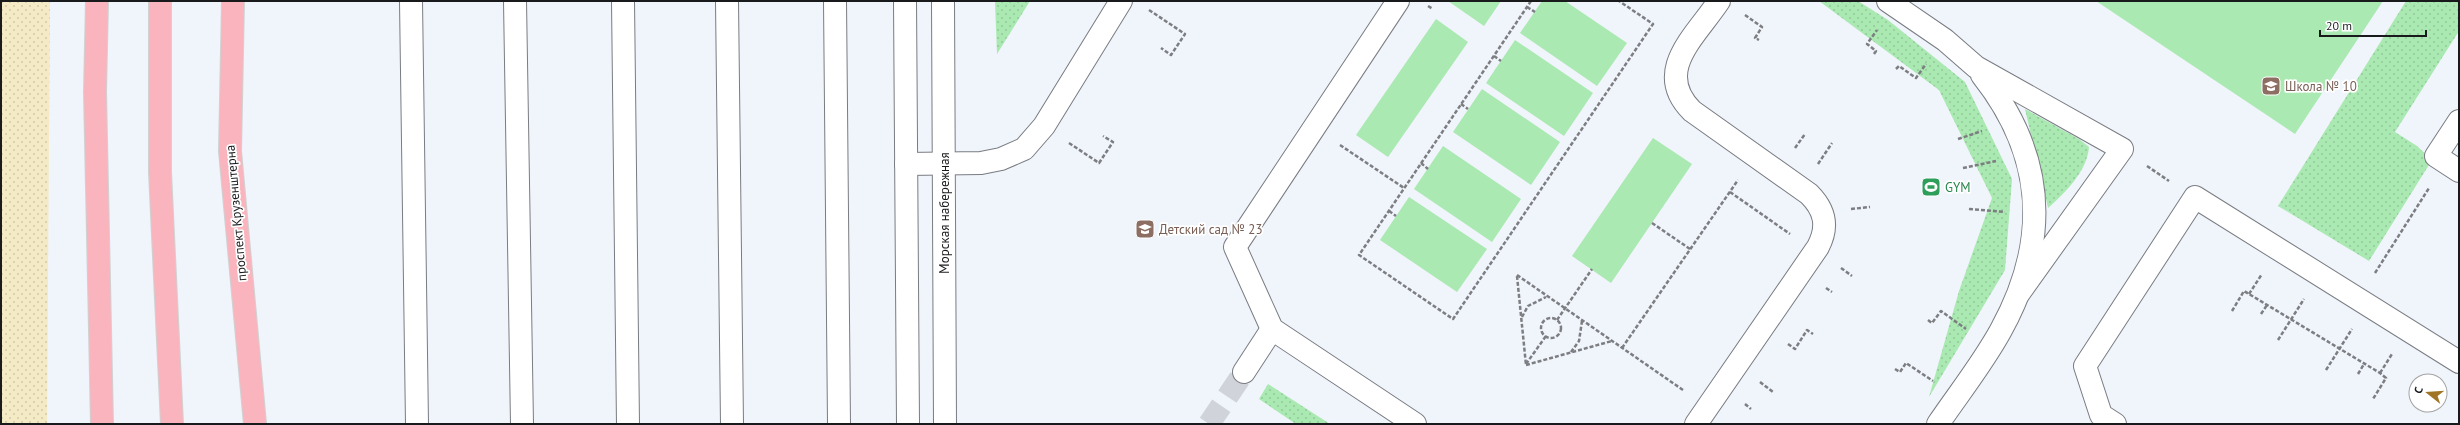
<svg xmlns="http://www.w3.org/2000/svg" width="2460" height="425" font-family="'PT Sans',sans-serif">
  <defs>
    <pattern id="grass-dots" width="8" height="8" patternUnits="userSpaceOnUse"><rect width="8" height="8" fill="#aae9b1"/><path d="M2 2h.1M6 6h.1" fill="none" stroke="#92c798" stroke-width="1.8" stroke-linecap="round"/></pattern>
    <pattern id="sand-dots" width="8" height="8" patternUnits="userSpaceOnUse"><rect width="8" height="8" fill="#f4eac5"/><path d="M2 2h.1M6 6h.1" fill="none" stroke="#d1c8a9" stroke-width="1.8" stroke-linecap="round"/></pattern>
  </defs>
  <rect width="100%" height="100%" fill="#f0f4fb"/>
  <!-- grass -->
  <g fill="url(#grass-dots)">
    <path d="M 995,1 L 1030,1 L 997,54 Z"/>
    <path d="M 1819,1 L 1858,1 L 1888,20 L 1965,82 L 2012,179 L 2005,270 L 1929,397 L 1959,291 L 1992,198 L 1939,90 Z"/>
    <path d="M 2406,1 L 2459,1 L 2459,31 L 2395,132 L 2417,146 L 2432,160 L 2369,261 L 2278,206 Z"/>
    <path d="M 2025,109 L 2079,139 L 2089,147 C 2087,171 2066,192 2048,208 Z"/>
    <path d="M 1268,384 L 1330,424 L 1296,424 L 1259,399 Z"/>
  </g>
  <!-- sand -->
  <path fill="url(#sand-dots)" d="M 1,1 L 50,1 L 47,424 L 1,424 Z"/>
  <!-- park -->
  <g fill="#aae9b1">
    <path d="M 1448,1 L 1501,1 L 1484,26 Z"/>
    <path d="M 1542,1 L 1565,1 L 1627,43 L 1597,86 L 1520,33 Z"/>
    <path d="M 2096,1 L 2383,1 L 2295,134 Z"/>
    <path d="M 1436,19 L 1468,42 L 1388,157 L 1356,135 Z"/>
    <path d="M 1515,40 L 1593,93 L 1564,136 L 1486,83 Z"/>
    <path d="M 1482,89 L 1560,142 L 1531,185 L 1453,132 Z"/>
    <path d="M 1653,138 L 1692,164 L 1611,283 L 1572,256 Z"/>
    <path d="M 1443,146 L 1521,199 L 1492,242 L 1414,189 Z"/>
    <path d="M 1409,197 L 1487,249 L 1457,292 L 1380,240 Z"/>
  </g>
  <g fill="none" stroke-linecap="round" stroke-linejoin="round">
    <!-- minor-tunnel -->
    <path stroke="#d0d3da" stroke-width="22" stroke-dasharray="22 11" stroke-linecap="butt" d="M 1209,424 L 1244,372"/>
    <!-- minor casing -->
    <g stroke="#797c82" stroke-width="24">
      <g id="minor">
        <path d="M 411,1 L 417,424"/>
        <path d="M 515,1 L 522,424"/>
        <path d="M 623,1 L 628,424"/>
        <path d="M 727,1 L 732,424"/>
        <path d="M 835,1 L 839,424"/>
        <path d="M 905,1 L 908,424"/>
        <path d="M 943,1 L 945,424"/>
        <path d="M 1398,1 L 1235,247 L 1272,329 L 1415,424"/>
        <path d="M 1888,1 L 1945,40 L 1976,67 L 2122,149 L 2019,293"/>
        <path d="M 2459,121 L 2436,156 L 2459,171"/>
        <path d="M 906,164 L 981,163 L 1001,159 L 1024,149 L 1044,126 L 1121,1"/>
        <path d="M 1244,372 L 1272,329"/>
        <path d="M 1696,424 L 1818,247 C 1829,226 1825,210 1809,194 L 1692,111 C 1652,71 1696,36 1719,1"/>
        <path d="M 1938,424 C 1959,393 1983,363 2001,330 C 2050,241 2046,156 1982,75"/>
        <path d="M 2115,424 L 2101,415 L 2085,366 L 2195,197 L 2459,362"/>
      </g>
    </g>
    <!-- major casing -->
    <g stroke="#d1d1d2" stroke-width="24">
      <g id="major">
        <path d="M 97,1 L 95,92 L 102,424"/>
        <path d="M 160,1 L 160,172 L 172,424"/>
        <path d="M 233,1 L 230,151 L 255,424"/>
      </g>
    </g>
    <!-- path -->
    <g stroke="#7c7e82" stroke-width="2.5" stroke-dasharray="4 2" stroke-linecap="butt">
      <path d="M 1531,1 L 1359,255 L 1453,319 L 1653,24 L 1619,1"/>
      <path d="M 1428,6 L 1433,9"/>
      <path d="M 1527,7 L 1535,12"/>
      <path d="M 1149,10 L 1185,34 L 1171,55 L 1161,48"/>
      <path d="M 1745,15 L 1762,27 L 1755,38 L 1759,40"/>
      <path d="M 1874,54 L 1876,51 L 1867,44 L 1877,30"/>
      <path d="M 1494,56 L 1501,61"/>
      <path d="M 1896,69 L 1899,66 L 1916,78 L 1926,64"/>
      <path d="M 1461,104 L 1468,109"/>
      <path d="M 1958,139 L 1982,131"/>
      <path d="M 1069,143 L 1099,163 L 1113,142 L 1103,136"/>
      <path d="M 1340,145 L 1404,188"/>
      <path d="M 1795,148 L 1805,134"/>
      <path d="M 1421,163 L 1428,169"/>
      <path d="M 1818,164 L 1832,143"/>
      <path d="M 2147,166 L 2169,181"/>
      <path d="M 1963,168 L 1996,161"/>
      <path d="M 1730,192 L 1790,234"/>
      <path d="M 1851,209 L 1870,207"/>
      <path d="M 1969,209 L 2005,212"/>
      <path d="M 1389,211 L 1396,216"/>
      <path d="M 1652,223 L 1690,249"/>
      <path d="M 1841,268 L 1852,276"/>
      <path d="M 2375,273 L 2429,188"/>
      <path d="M 1517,275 L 1683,390"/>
      <path d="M 1517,276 L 1526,365"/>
      <path d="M 1826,288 L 1832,292"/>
      <path d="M 2249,294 L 2262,274"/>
      <path d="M 2232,311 L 2244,291 L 2380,373 L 2386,378 L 2373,399"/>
      <path d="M 2261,314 L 2267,305"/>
      <path d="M 1522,317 L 1528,306 L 1546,297"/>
      <circle cx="1551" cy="328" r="10"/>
      <path d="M 1557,320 L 1592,269"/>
      <path d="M 1928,320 L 1932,323 L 1941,311 L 1966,329"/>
      <path d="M 2278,340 L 2304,299"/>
      <path d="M 1788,344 L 1795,349 L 1807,330 L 1813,334"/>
      <path d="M 1622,348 L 1738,180"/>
      <path d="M 1571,352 L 1579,341 L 1582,321"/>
      <path d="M 1526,364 L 1546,336"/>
      <path d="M 1526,365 L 1612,341"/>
      <path d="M 1895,369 L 1900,372 L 1906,363 L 1933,381"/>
      <path d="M 2326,370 L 2352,329"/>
      <path d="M 2380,373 L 2392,354"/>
      <path d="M 2358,374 L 2364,364"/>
      <path d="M 1760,382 L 1773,392"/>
      <path d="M 1745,404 L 1751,409"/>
    </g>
    <!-- minor -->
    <use href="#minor" stroke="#fff" stroke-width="22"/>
    <!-- major -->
    <use href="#major" stroke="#fab4bd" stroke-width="22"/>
  </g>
  <!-- icons -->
  <defs>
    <g id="school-square" transform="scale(1)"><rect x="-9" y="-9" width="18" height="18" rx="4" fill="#8d6e63" stroke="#fff"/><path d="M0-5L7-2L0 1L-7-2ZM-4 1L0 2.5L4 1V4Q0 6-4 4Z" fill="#fff"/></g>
    <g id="stadium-square" transform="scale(1)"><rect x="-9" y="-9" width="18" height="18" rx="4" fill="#2e9e5b" stroke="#fff"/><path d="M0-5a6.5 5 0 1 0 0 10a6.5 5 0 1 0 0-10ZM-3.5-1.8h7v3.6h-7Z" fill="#fff"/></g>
  </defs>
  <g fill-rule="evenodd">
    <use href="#school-square" x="2271" y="86"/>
    <use href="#stadium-square" x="1931" y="187"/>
    <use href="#school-square" x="1145" y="229"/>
  </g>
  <g text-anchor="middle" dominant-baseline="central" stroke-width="3.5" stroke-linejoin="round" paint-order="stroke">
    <!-- education labels -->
    <g font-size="13" fill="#785e54" stroke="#fff" text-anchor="start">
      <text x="2285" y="86">Школа № 10</text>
      <text x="1159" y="229">Детский сад № 23</text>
    </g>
    <!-- leisure labels -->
    <g font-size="13" fill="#27864d" stroke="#fff" text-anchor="start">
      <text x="1945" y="187">GYM</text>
    </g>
    <!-- street labels -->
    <g font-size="13" fill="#191a1c" stroke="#fff">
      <text transform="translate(236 213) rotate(-95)">проспект Крузенштерна</text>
      <text transform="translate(944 213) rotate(-90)">Морская набережная</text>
    </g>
  </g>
  <!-- border -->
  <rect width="2460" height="425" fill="none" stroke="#191a1c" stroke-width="4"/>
  <!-- north arrow -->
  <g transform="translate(2428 393) rotate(287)"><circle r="19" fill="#ffffff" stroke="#a3a3a4"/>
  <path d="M0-3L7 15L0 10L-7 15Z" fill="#a07626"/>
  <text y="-6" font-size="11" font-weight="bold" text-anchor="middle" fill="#191a1c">С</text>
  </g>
  <!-- scale -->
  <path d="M2320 30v6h106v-6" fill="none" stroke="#191a1c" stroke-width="2"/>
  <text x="2326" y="30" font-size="12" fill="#191a1c" stroke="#ffffff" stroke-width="3" paint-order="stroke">20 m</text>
</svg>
